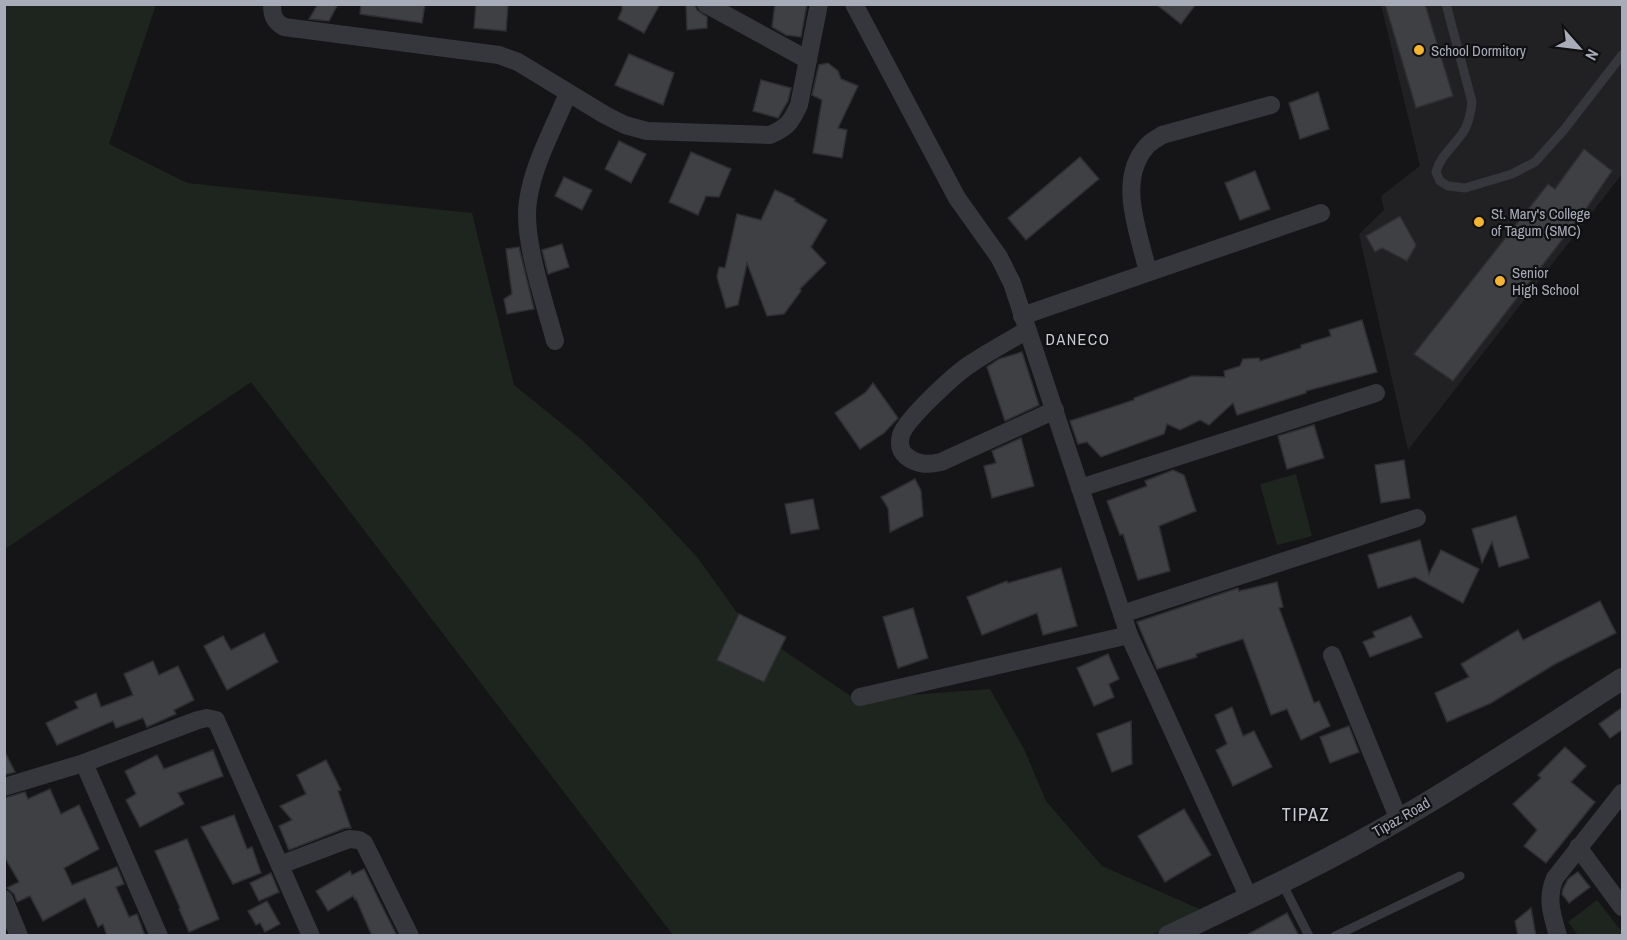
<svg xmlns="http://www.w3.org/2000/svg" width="1627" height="940" font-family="'Archivo Narrow',sans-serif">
  <rect width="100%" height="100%" fill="#151517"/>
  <!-- built -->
  <path fill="#212124" d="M 1381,5 L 1622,5 L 1622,174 L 1408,450 L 1359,234 L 1384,210 L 1381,196 L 1420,166 Z"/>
  <!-- green -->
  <g fill="#1d251e">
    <path d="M 5,5 L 156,5 L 109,144 L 187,183 L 472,213 L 514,385 L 582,440 L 641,497 L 697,557 L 746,625 L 855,699 L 990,689 L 1024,749 L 1046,801 L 1102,866 L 1204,911 L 1149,936 L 673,935 L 251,382 L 5,549 Z"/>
    <path d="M 1296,474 L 1312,536 L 1277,545 L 1260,484 Z"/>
    <path d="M 1597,900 L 1622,932 L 1622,935 L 1578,935 L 1568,922 Z"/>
  </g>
  <!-- building -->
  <g fill="#3f4044" stroke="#2f2f33" stroke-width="1.5">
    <path d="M 318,4 L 338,4 L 329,21 L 309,19 Z"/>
    <path d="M 361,4 L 425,4 L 422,23 L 360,14 Z"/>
    <path d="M 476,4 L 508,4 L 506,31 L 474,28 Z"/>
    <path d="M 622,4 L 660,4 L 644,33 L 618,19 L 622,10 Z"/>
    <path d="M 686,4 L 695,5 L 697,10 L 707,17 L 707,28 L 687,30 Z"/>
    <path d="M 775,4 L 807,4 L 801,37 L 786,35 L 772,27 Z"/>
    <path d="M 1156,4 L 1196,4 L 1181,24 Z"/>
    <path d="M 1385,4 L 1425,4 L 1453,96 L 1416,108 Z"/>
    <path d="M 629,54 L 674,73 L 663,105 L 615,85 Z"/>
    <path d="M 828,63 L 838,71 L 841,79 L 858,86 L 838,128 L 847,130 L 842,158 L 813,153 L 822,100 L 812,95 L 818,69 L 819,65 Z"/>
    <path d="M 761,80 L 791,88 L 788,101 L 778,118 L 753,111 Z"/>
    <path d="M 1318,92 L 1329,129 L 1300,139 L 1289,103 Z"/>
    <path d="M 619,141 L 646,154 L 631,183 L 605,169 Z"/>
    <path d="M 1584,149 L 1612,171 L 1586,209 L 1453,381 L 1414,354 L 1548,184 L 1555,189 Z"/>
    <path d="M 691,152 L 731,169 L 719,197 L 706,196 L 698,215 L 669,202 Z"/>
    <path d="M 1080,157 L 1099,179 L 1026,240 L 1008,218 Z"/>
    <path d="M 1255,171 L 1270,209 L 1240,220 L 1225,183 Z"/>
    <path d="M 564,177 L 592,190 L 582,210 L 555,196 Z"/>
    <path d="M 775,190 L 795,199 L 794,201 L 827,220 L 811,247 L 826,263 L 800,289 L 801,291 L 784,314 L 767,316 L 747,263 L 738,305 L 726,308 L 717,277 L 719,267 L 725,268 L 737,214 L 761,220 Z"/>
    <path d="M 1400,216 L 1416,245 L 1407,261 L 1382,248 L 1375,252 L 1366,236 Z"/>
    <path d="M 562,244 L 569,267 L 548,274 L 542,250 Z"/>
    <path d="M 519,247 L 534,309 L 507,314 L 504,299 L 512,294 L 506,249 Z"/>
    <path d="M 1362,320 L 1377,372 L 1306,391 L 1306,393 L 1237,415 L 1233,403 L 1209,425 L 1200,420 L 1180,430 L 1167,424 L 1164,434 L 1101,457 L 1087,442 L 1078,444 L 1070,421 L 1134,400 L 1134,398 L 1192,376 L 1225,377 L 1224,371 L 1240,366 L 1243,359 L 1259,358 L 1260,361 L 1301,348 L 1301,345 L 1331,336 L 1329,330 Z"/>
    <path d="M 1022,352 L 1039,405 L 1005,421 L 987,367 L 999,359 Z"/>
    <path d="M 873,383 L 898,418 L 884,433 L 860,449 L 835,413 L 866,392 Z"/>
    <path d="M 1314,425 L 1324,458 L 1287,469 L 1278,436 Z"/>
    <path d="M 1021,438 L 1034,486 L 992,498 L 984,466 L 996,463 L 992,451 Z"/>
    <path d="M 1404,460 L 1410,498 L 1381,503 L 1375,465 Z"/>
    <path d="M 1173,470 L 1184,475 L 1196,511 L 1159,526 L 1170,571 L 1138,580 L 1123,534 L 1120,535 L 1107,501 L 1147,486 L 1145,481 Z"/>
    <path d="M 915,479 L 921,491 L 923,516 L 890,532 L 888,508 L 881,497 Z"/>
    <path d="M 813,499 L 819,529 L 791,534 L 785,504 Z"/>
    <path d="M 1516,516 L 1529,558 L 1499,567 L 1492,542 L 1482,563 L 1472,529 Z"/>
    <path d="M 1420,540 L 1429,574 L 1441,550 L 1479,569 L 1463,603 L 1415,577 L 1378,588 L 1368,555 Z"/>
    <path d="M 1061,568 L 1077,626 L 1043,635 L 1037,613 L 982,635 L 967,597 L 1007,581 L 1008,583 Z"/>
    <path d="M 1277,582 L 1283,607 L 1279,608 L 1314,703 L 1319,701 L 1330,726 L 1301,740 L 1287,709 L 1271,715 L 1243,639 L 1196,654 L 1197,657 L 1157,669 L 1137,622 L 1238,588 L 1239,591 Z"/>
    <path d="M 1600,601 L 1616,633 L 1555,664 L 1491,703 L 1447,722 L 1435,693 L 1469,677 L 1461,664 L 1518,630 L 1523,640 Z"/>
    <path d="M 913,608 L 928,658 L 898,668 L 883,617 Z"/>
    <path d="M 739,614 L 786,637 L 764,682 L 717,660 Z"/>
    <path d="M 1411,616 L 1422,637 L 1370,657 L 1363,642 L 1375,637 L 1373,632 Z"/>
    <path d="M 264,633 L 278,662 L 227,690 L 204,646 L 223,636 L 231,650 Z"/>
    <path d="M 1108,654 L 1119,679 L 1109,684 L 1114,697 L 1094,706 L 1077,668 Z"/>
    <path d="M 153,661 L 159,675 L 178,666 L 194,700 L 174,710 L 176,714 L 147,727 L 143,718 L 116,728 L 113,721 L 57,745 L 46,723 L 78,708 L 75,702 L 96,693 L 101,707 L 133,695 L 124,674 Z"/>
    <path d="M 1232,707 L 1243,736 L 1254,731 L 1272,767 L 1233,786 L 1216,750 L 1227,744 L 1215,715 Z"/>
    <path d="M 1623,707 L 1623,729 L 1610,738 L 1599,724 Z"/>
    <path d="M 1131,721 L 1132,764 L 1112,772 L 1097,734 Z"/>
    <path d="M 1349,726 L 1359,752 L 1330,763 L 1320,737 Z"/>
    <path d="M 1565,747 L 1586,766 L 1571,782 L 1595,802 L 1546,863 L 1524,846 L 1537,830 L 1513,804 L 1541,778 L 1538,775 Z"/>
    <path d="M 4,750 L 15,772 L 4,775 Z"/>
    <path d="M 213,750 L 223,776 L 178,793 L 184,804 L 140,827 L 126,800 L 136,794 L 125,771 L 157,755 L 164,769 Z"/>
    <path d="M 326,760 L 341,790 L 338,791 L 351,828 L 345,828 L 289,850 L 279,826 L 292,820 L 280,806 L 306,794 L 297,775 Z"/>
    <path d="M 50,789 L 61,814 L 79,805 L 99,849 L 64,868 L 72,885 L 117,867 L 124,884 L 116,887 L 129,917 L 137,914 L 145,936 L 107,936 L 103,924 L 98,927 L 85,898 L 43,921 L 30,896 L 17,902 L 14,894 L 7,888 L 19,882 L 4,856 L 4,798 L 25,792 L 28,799 Z"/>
    <path d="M 1184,809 L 1211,855 L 1165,882 L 1138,836 Z"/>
    <path d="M 234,815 L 247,849 L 252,847 L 261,873 L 233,884 L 201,827 Z"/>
    <path d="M 187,839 L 219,919 L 189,932 L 179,909 L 180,908 L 155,851 Z"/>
    <path d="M 364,869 L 380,902 L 397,936 L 372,936 L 356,899 L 355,900 L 353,896 L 328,911 L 316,891 L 350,871 L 352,875 Z"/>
    <path d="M 1578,872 L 1590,887 L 1569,903 L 1562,894 L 1563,889 L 1568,879 Z"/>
    <path d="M 271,873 L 279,892 L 259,901 L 250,883 Z"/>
    <path d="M 267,901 L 280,924 L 265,932 L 260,923 L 256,925 L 248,911 Z"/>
    <path d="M 1531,908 L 1536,936 L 1518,936 L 1515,921 Z"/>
    <path d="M 1287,913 L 1299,936 L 1245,936 Z"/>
  </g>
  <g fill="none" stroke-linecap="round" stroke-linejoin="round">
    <!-- service -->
    <g stroke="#36373c" stroke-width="9">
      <path d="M 1446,4 L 1472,102 C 1471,111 1470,120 1465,129 C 1456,145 1441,154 1436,172 L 1440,181 L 1448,186 L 1465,188 L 1512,174 L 1535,162 L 1563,131 L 1622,55"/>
      <path d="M 1282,883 L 1309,936"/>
      <path d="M 1335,936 L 1460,876"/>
    </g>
    <!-- minor -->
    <g stroke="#36373c" stroke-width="18">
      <path d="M 272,4 C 272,16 274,21 284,27 L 499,55 L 518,62 L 605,115 L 625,125 L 647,131 L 770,135 C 788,127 791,122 799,105 L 819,4"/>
      <path d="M 706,4 L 808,60"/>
      <path d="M 854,4 L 957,198 L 999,257 L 1012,283 L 1129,635 L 1249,898"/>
      <path d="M 1148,272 C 1139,233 1116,180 1147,146 C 1151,141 1158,138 1162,135 L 1271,105"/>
      <path d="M 1022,316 L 1321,213"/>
      <path d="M 1027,330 C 1009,341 990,351 972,363 C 956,373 906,419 901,435 C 899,443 900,451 906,456 C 917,465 928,465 941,462 L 1055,410"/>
      <path d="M 555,341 C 545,303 522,239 528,201 C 533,164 554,128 568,93"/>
      <path d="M 1080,488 L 1376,393"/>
      <path d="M 1122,614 L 1417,518"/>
      <path d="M 1332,655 L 1399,820"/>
      <path d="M 860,697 L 1129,635"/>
      <path d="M 84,763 L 159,936"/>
      <path d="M 4,787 L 84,763 L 198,720 L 207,718 L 216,720 L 311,936"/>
      <path d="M 1578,847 L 1622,907"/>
      <path d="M 280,865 L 349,839 L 359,840 L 364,843 L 410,936"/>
      <path d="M 4,899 L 19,936"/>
      <path d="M 1558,936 C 1552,914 1546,899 1555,878 L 1622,793"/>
    </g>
    <!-- tertiary -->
    <path stroke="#36373c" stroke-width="22" d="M 1169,936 C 1247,899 1325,863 1400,819 C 1476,775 1549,726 1622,679"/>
  </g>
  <!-- markers -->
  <g fill="#f7b42e" stroke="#101012" stroke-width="2">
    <circle cx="1419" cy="50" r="6"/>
    <circle cx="1479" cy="222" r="6"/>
    <circle cx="1500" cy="281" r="6"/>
  </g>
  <g text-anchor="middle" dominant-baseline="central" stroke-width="4.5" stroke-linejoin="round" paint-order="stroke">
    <!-- poi labels -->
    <g font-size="15" fill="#a7acb8" stroke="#101012" text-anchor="start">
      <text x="1431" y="50">School Dormitory</text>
      <text x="1491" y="213">St. Mary's College<tspan x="1491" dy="17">of Tagum (SMC)</tspan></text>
      <text x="1512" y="272">Senior<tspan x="1512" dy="17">High School</tspan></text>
    </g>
    <!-- street labels -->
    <g font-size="15" fill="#a7acb8" stroke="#101012">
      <text transform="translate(1401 817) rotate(-30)">Tipaz Road</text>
    </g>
    <!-- neighbourhood labels -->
    <g font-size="16" letter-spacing="1.5" fill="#c8cbd4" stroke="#101012">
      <text x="1078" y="339">DANECO</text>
    </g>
    <!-- quarter labels -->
    <g font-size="18" letter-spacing="1.5" fill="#c8cbd4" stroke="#101012">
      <text x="1306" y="814">TIPAZ</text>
    </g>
  </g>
  <!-- border -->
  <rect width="1627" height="940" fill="none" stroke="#a7acb8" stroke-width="12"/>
  <!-- north arrow -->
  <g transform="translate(1579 48) rotate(118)" stroke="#101012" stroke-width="4.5" paint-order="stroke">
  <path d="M0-4.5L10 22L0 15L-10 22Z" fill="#a7acb8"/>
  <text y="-9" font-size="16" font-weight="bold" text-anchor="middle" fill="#a7acb8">N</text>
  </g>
</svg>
